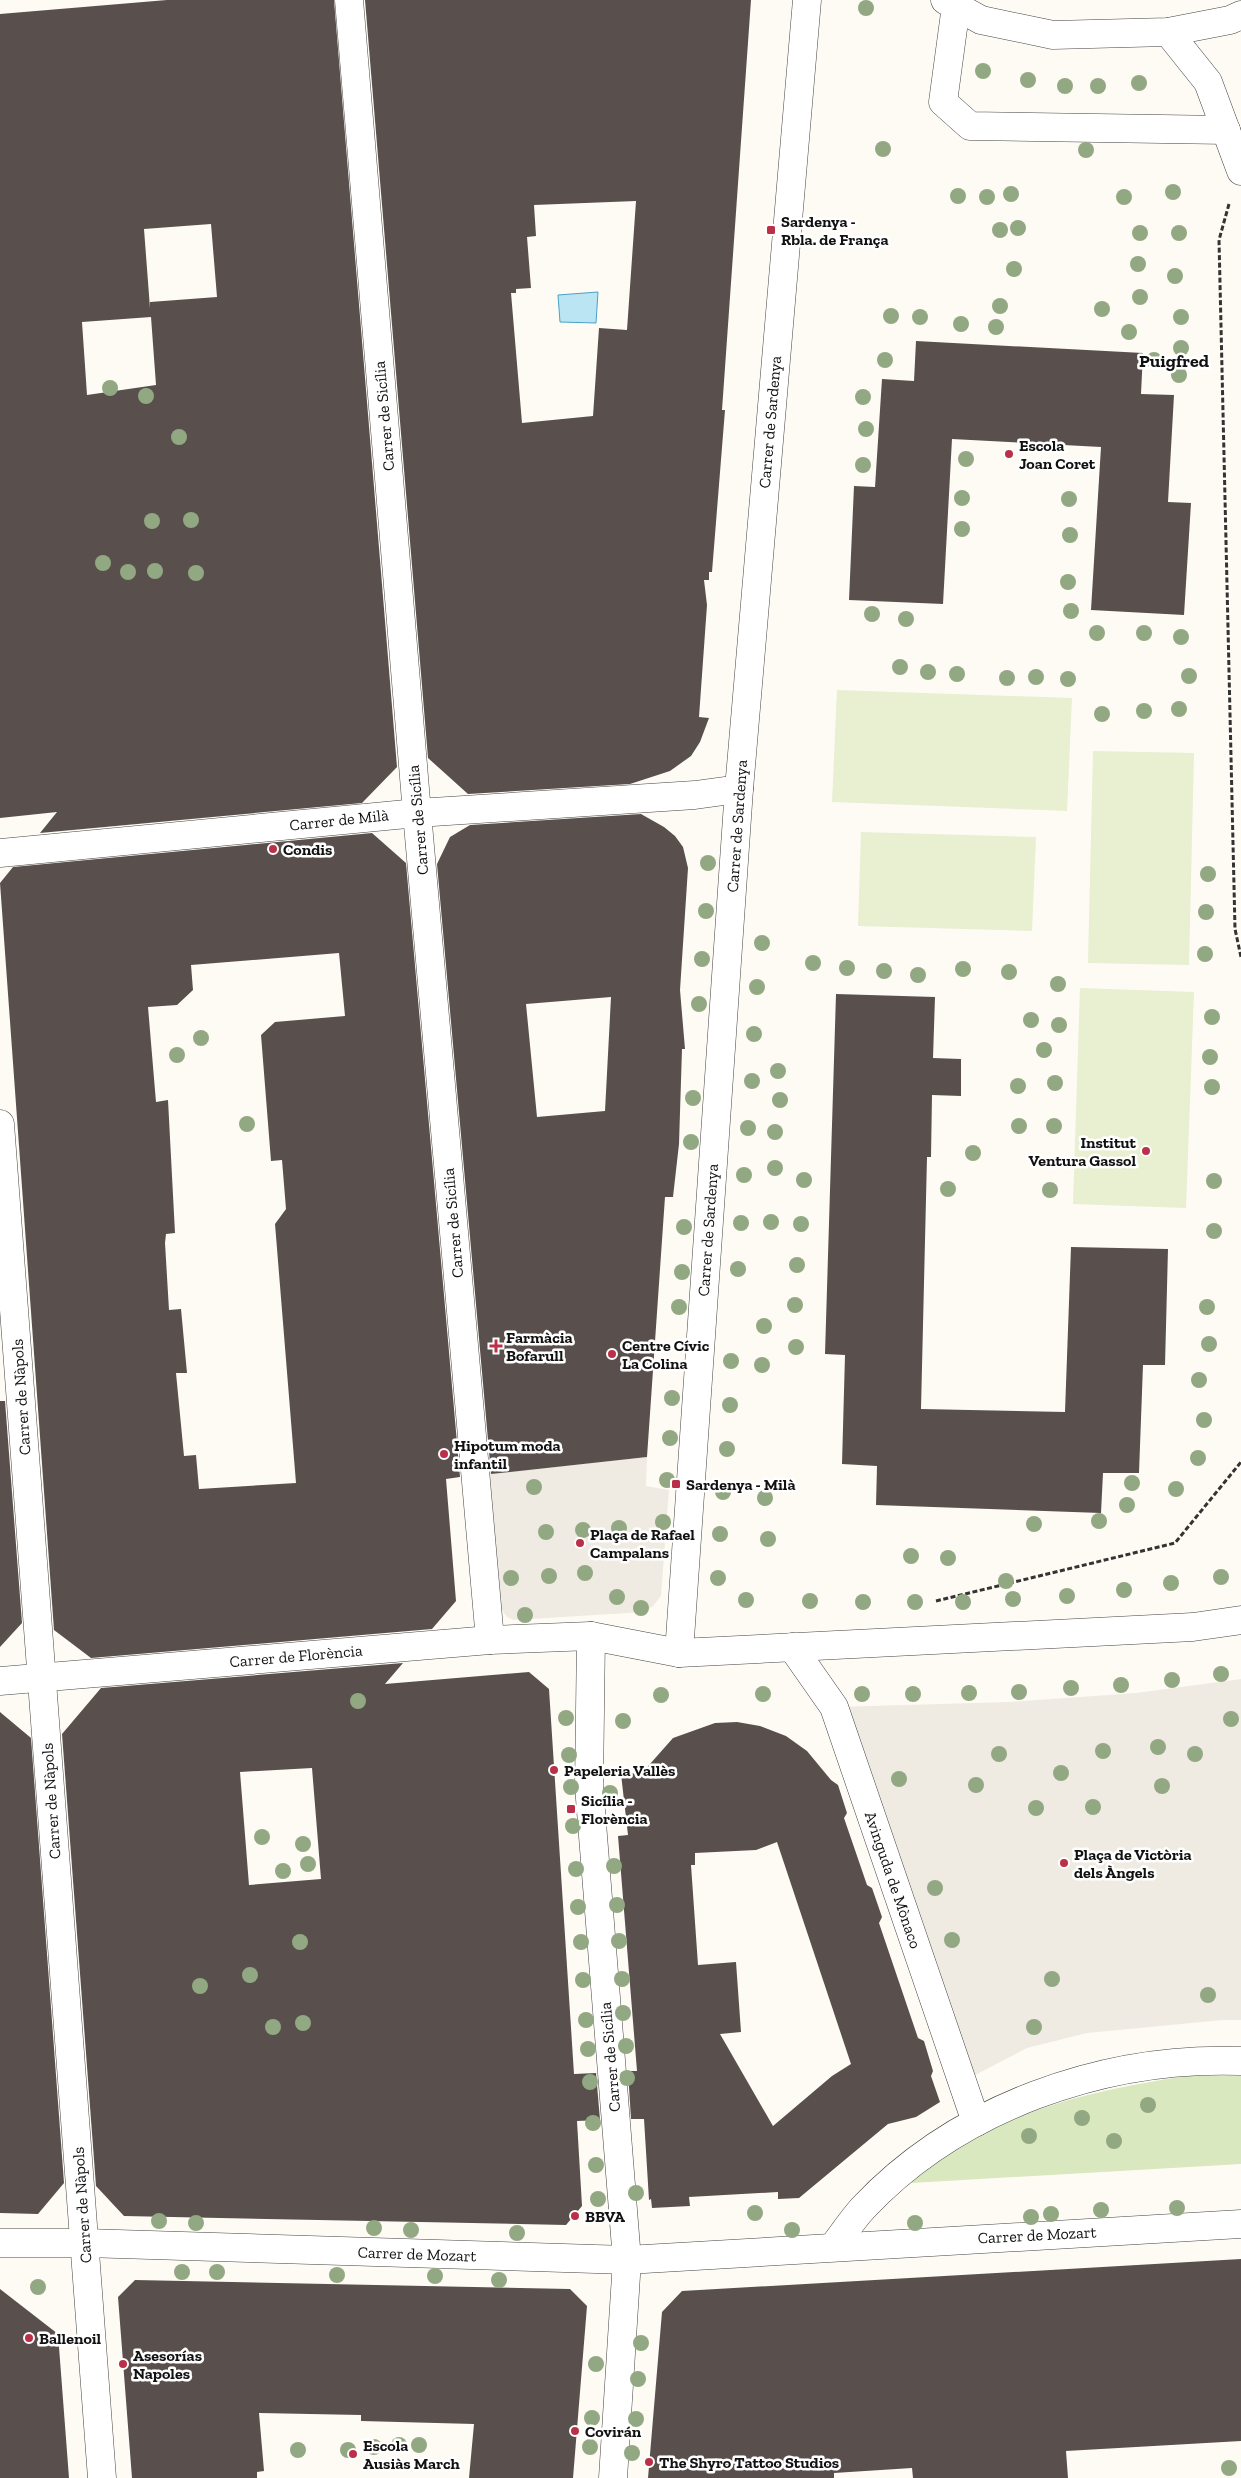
<svg xmlns="http://www.w3.org/2000/svg" width="1241" height="2478" font-family="'Zilla Slab',serif">
  <rect width="100%" height="100%" fill="#fefbf5"/>
  <!-- green -->
  <path fill="#d9e8bf" d="M 1187,2076 L 1241,2076 L 1241,2164 L 911,2183 C 992,2112 1083,2092 1187,2076 Z"/>
  <!-- pitch -->
  <g fill="#e9efd1">
    <path d="M 837,690 L 1072,698 L 1067,811 L 832,802 Z"/>
    <path d="M 1093,751 L 1194,753 L 1189,965 L 1088,963 Z"/>
    <path d="M 861,832 L 1036,837 L 1032,931 L 858,926 Z"/>
    <path d="M 1080,988 L 1194,992 L 1186,1208 L 1073,1204 Z"/>
  </g>
  <!-- plaza -->
  <g fill="#f0ebe2">
    <path d="M 647,1457 L 646,1486 L 669,1490 L 661,1596 L 653,1606 L 644,1612 L 514,1620 L 507,1617 L 499,1606 L 490,1474 Z"/>
    <path d="M 1241,1679 L 1241,2020 L 1223,2020 L 1087,2033 L 1027,2048 L 962,2082 L 834,1707 L 1009,1702 L 1136,1693 Z"/>
  </g>
  <!-- water -->
  <path fill="#bce5f3" stroke="#48a3c5" d="M 598,292 L 596,323 L 560,322 L 558,295 Z"/>
  <!-- building -->
  <g fill="#59504d" fill-rule="evenodd">
    <path d="M 167,0 L 334,0 L 397,767 L 362,803 L 40,833 L 57,812 L 0,818 L 0,14 ZM 211,224 L 217,297 L 150,302 L 150,308 L 144,229 ZM 151,317 L 156,385 L 87,395 L 82,322 Z"/>
    <path d="M 365,0 L 751,0 L 722,410 L 725,410 L 712,572 L 709,572 L 709,580 L 704,580 L 707,605 L 699,717 L 709,718 L 700,742 L 691,756 L 670,771 L 630,784 L 468,794 L 428,758 ZM 636,201 L 627,330 L 599,328 L 593,416 L 522,423 L 511,293 L 516,293 L 516,289 L 531,288 L 527,237 L 536,236 L 534,205 Z"/>
    <path d="M 916,341 L 1143,353 L 1141,394 L 1174,395 L 1168,502 L 1191,503 L 1184,615 L 1091,610 L 1101,447 L 952,439 L 943,604 L 849,600 L 854,486 L 875,487 L 882,379 L 914,381 Z"/>
    <path d="M 641,814 L 664,827 L 675,836 L 683,847 L 688,868 L 680,990 L 685,1049 L 682,1049 L 679,1144 L 673,1197 L 665,1197 L 647,1457 L 491,1474 L 437,864 L 450,837 L 470,825 ZM 611,997 L 605,1111 L 537,1117 L 526,1004 Z"/>
    <path d="M 372,833 L 406,863 L 460,1477 L 446,1479 L 456,1601 L 432,1629 L 91,1658 L 54,1630 L 0,883 L 13,867 ZM 339,953 L 345,1016 L 275,1022 L 261,1035 L 271,1161 L 282,1160 L 286,1209 L 275,1224 L 296,1483 L 199,1489 L 196,1455 L 184,1456 L 176,1373 L 187,1373 L 181,1309 L 169,1310 L 165,1243 L 166,1234 L 175,1233 L 168,1100 L 156,1102 L 148,1007 L 177,1005 L 193,990 L 191,965 Z"/>
    <path d="M 836,994 L 935,997 L 933,1058 L 961,1059 L 961,1096 L 932,1095 L 931,1157 L 927,1157 L 921,1409 L 1065,1412 L 1071,1247 L 1168,1249 L 1165,1365 L 1143,1365 L 1139,1473 L 1103,1473 L 1101,1513 L 876,1505 L 877,1466 L 842,1464 L 845,1355 L 825,1354 Z"/>
    <path d="M 0,1401 L 5,1401 L 22,1623 L 0,1647 Z"/>
    <path d="M 403,1663 L 385,1684 L 529,1672 L 549,1689 L 574,2074 L 596,2073 L 600,2120 L 577,2121 L 582,2206 L 566,2225 L 124,2216 L 96,2186 L 62,1734 L 101,1688 ZM 312,1768 L 321,1879 L 249,1885 L 240,1772 Z"/>
    <path d="M 0,1712 L 31,1738 L 64,2183 L 38,2214 L 0,2213 Z"/>
    <path d="M 737,1722 L 760,1726 L 786,1736 L 807,1751 L 831,1780 L 838,1785 L 847,1813 L 844,1818 L 867,1885 L 872,1888 L 882,1917 L 879,1923 L 918,2038 L 924,2041 L 933,2071 L 931,2076 L 940,2102 L 916,2117 L 888,2124 L 799,2198 L 778,2199 L 778,2192 L 689,2197 L 690,2206 L 652,2208 L 651,2199 L 649,2200 L 644,2119 L 631,2119 L 628,2071 L 637,2071 L 618,1836 L 628,1835 L 621,1774 L 642,1773 L 673,1738 L 715,1723 ZM 777,1842 L 851,2064 L 832,2076 L 773,2126 L 720,2034 L 741,2032 L 736,1962 L 698,1965 L 691,1865 L 695,1865 L 695,1853 L 756,1850 Z"/>
    <path d="M 1241,2259 L 1241,2441 L 1066,2451 L 1068,2478 L 913,2478 L 912,2468 L 834,2473 L 834,2478 L 648,2478 L 662,2312 L 682,2291 Z"/>
    <path d="M 135,2280 L 570,2289 L 587,2306 L 573,2478 L 469,2478 L 474,2424 L 361,2421 L 361,2415 L 259,2413 L 264,2471 L 257,2472 L 257,2478 L 132,2478 L 118,2297 Z"/>
    <path d="M 0,2289 L 58,2334 L 69,2478 L 0,2478 Z"/>
  </g>
  <g fill="none" stroke-linecap="round" stroke-linejoin="round">
    <!-- minor casing -->
    <g stroke="#444" stroke-width="29">
      <g id="minor">
        <path d="M 349,0 L 417,813 L 490,1640"/>
        <path d="M 945,0 L 981,20 L 1053,35 L 1168,32 L 1230,20 L 1241,15"/>
        <path d="M 956,6 L 943,102 L 970,126 L 1226,130"/>
        <path d="M 1168,32 L 1208,82 L 1241,171"/>
        <path d="M 0,853 L 417,813 L 695,795 L 739,789"/>
        <path d="M 0,1124 L 102,2478"/>
        <path d="M 591,1636 L 589,1786 L 627,2260 L 613,2478"/>
        <path d="M 792,1647 L 834,1707 L 976,2122"/>
        <path d="M 679,1653 L 739,789 L 807,0"/>
        <path d="M 0,1681 L 490,1640 L 591,1636 L 679,1653 L 1193,1627 L 1241,1620"/>
        <path d="M 0,2243 L 85,2243 L 627,2260 L 1241,2224"/>
        <path d="M 833,2247 C 843,2234 852,2220 863,2208 C 958,2107 1104,2056 1241,2061"/>
      </g>
    </g>
    <!-- path -->
    <g stroke="#333" stroke-width="3" stroke-dasharray="5 2.5" stroke-linecap="butt">
      <path d="M 1229,204 L 1219,240 L 1235,929 L 1241,957"/>
      <path d="M 936,1601 L 1175,1543 L 1241,1462"/>
    </g>
    <!-- minor -->
    <use href="#minor" stroke="#fff" stroke-width="28"/>
  </g>
  <!-- trees -->
  <g fill="#92a882">
    <circle cx="866" cy="8" r="8"/>
    <circle cx="983" cy="71" r="8"/>
    <circle cx="1028" cy="80" r="8"/>
    <circle cx="1139" cy="83" r="8"/>
    <circle cx="1065" cy="86" r="8"/>
    <circle cx="1098" cy="86" r="8"/>
    <circle cx="883" cy="149" r="8"/>
    <circle cx="1086" cy="150" r="8"/>
    <circle cx="1173" cy="192" r="8"/>
    <circle cx="1011" cy="194" r="8"/>
    <circle cx="958" cy="196" r="8"/>
    <circle cx="987" cy="197" r="8"/>
    <circle cx="1124" cy="197" r="8"/>
    <circle cx="1018" cy="228" r="8"/>
    <circle cx="1000" cy="230" r="8"/>
    <circle cx="1140" cy="233" r="8"/>
    <circle cx="1179" cy="233" r="8"/>
    <circle cx="1138" cy="264" r="8"/>
    <circle cx="1014" cy="269" r="8"/>
    <circle cx="1175" cy="276" r="8"/>
    <circle cx="1140" cy="297" r="8"/>
    <circle cx="1000" cy="306" r="8"/>
    <circle cx="1102" cy="309" r="8"/>
    <circle cx="891" cy="316" r="8"/>
    <circle cx="920" cy="317" r="8"/>
    <circle cx="1181" cy="317" r="8"/>
    <circle cx="961" cy="324" r="8"/>
    <circle cx="996" cy="327" r="8"/>
    <circle cx="1129" cy="332" r="8"/>
    <circle cx="1181" cy="348" r="8"/>
    <circle cx="885" cy="360" r="8"/>
    <circle cx="1154" cy="360" r="8"/>
    <circle cx="1179" cy="375" r="8"/>
    <circle cx="110" cy="388" r="8"/>
    <circle cx="146" cy="396" r="8"/>
    <circle cx="863" cy="397" r="8"/>
    <circle cx="866" cy="429" r="8"/>
    <circle cx="179" cy="437" r="8"/>
    <circle cx="966" cy="459" r="8"/>
    <circle cx="863" cy="465" r="8"/>
    <circle cx="962" cy="498" r="8"/>
    <circle cx="1069" cy="499" r="8"/>
    <circle cx="191" cy="520" r="8"/>
    <circle cx="152" cy="521" r="8"/>
    <circle cx="962" cy="529" r="8"/>
    <circle cx="1070" cy="535" r="8"/>
    <circle cx="103" cy="563" r="8"/>
    <circle cx="155" cy="571" r="8"/>
    <circle cx="128" cy="572" r="8"/>
    <circle cx="196" cy="573" r="8"/>
    <circle cx="1068" cy="582" r="8"/>
    <circle cx="1071" cy="611" r="8"/>
    <circle cx="872" cy="614" r="8"/>
    <circle cx="906" cy="619" r="8"/>
    <circle cx="1097" cy="633" r="8"/>
    <circle cx="1144" cy="633" r="8"/>
    <circle cx="1181" cy="637" r="8"/>
    <circle cx="900" cy="667" r="8"/>
    <circle cx="928" cy="672" r="8"/>
    <circle cx="957" cy="674" r="8"/>
    <circle cx="1189" cy="676" r="8"/>
    <circle cx="1036" cy="677" r="8"/>
    <circle cx="1007" cy="678" r="8"/>
    <circle cx="1068" cy="679" r="8"/>
    <circle cx="1179" cy="709" r="8"/>
    <circle cx="1144" cy="711" r="8"/>
    <circle cx="1102" cy="714" r="8"/>
    <circle cx="708" cy="863" r="8"/>
    <circle cx="1208" cy="874" r="8"/>
    <circle cx="706" cy="911" r="8"/>
    <circle cx="1206" cy="912" r="8"/>
    <circle cx="762" cy="943" r="8"/>
    <circle cx="1205" cy="954" r="8"/>
    <circle cx="702" cy="959" r="8"/>
    <circle cx="813" cy="963" r="8"/>
    <circle cx="847" cy="968" r="8"/>
    <circle cx="963" cy="969" r="8"/>
    <circle cx="884" cy="971" r="8"/>
    <circle cx="1009" cy="972" r="8"/>
    <circle cx="918" cy="975" r="8"/>
    <circle cx="1058" cy="984" r="8"/>
    <circle cx="757" cy="987" r="8"/>
    <circle cx="699" cy="1004" r="8"/>
    <circle cx="1212" cy="1017" r="8"/>
    <circle cx="1031" cy="1020" r="8"/>
    <circle cx="1059" cy="1025" r="8"/>
    <circle cx="754" cy="1034" r="8"/>
    <circle cx="201" cy="1038" r="8"/>
    <circle cx="1044" cy="1050" r="8"/>
    <circle cx="177" cy="1055" r="8"/>
    <circle cx="1210" cy="1057" r="8"/>
    <circle cx="778" cy="1071" r="8"/>
    <circle cx="752" cy="1081" r="8"/>
    <circle cx="1055" cy="1083" r="8"/>
    <circle cx="1018" cy="1086" r="8"/>
    <circle cx="1212" cy="1087" r="8"/>
    <circle cx="693" cy="1098" r="8"/>
    <circle cx="780" cy="1100" r="8"/>
    <circle cx="247" cy="1124" r="8"/>
    <circle cx="1019" cy="1126" r="8"/>
    <circle cx="1054" cy="1126" r="8"/>
    <circle cx="748" cy="1128" r="8"/>
    <circle cx="775" cy="1132" r="8"/>
    <circle cx="691" cy="1142" r="8"/>
    <circle cx="973" cy="1153" r="8"/>
    <circle cx="775" cy="1168" r="8"/>
    <circle cx="744" cy="1175" r="8"/>
    <circle cx="804" cy="1180" r="8"/>
    <circle cx="1214" cy="1181" r="8"/>
    <circle cx="948" cy="1189" r="8"/>
    <circle cx="1050" cy="1190" r="8"/>
    <circle cx="771" cy="1222" r="8"/>
    <circle cx="741" cy="1223" r="8"/>
    <circle cx="801" cy="1224" r="8"/>
    <circle cx="684" cy="1227" r="8"/>
    <circle cx="1214" cy="1231" r="8"/>
    <circle cx="797" cy="1265" r="8"/>
    <circle cx="738" cy="1269" r="8"/>
    <circle cx="682" cy="1272" r="8"/>
    <circle cx="795" cy="1305" r="8"/>
    <circle cx="679" cy="1307" r="8"/>
    <circle cx="1207" cy="1307" r="8"/>
    <circle cx="764" cy="1326" r="8"/>
    <circle cx="1209" cy="1344" r="8"/>
    <circle cx="796" cy="1347" r="8"/>
    <circle cx="731" cy="1361" r="8"/>
    <circle cx="762" cy="1365" r="8"/>
    <circle cx="1199" cy="1380" r="8"/>
    <circle cx="672" cy="1398" r="8"/>
    <circle cx="730" cy="1405" r="8"/>
    <circle cx="1204" cy="1420" r="8"/>
    <circle cx="670" cy="1438" r="8"/>
    <circle cx="727" cy="1449" r="8"/>
    <circle cx="1198" cy="1458" r="8"/>
    <circle cx="667" cy="1480" r="8"/>
    <circle cx="1132" cy="1483" r="8"/>
    <circle cx="534" cy="1487" r="8"/>
    <circle cx="1176" cy="1489" r="8"/>
    <circle cx="723" cy="1492" r="8"/>
    <circle cx="765" cy="1498" r="8"/>
    <circle cx="1127" cy="1505" r="8"/>
    <circle cx="1099" cy="1521" r="8"/>
    <circle cx="663" cy="1522" r="8"/>
    <circle cx="1034" cy="1524" r="8"/>
    <circle cx="619" cy="1528" r="8"/>
    <circle cx="583" cy="1530" r="8"/>
    <circle cx="546" cy="1532" r="8"/>
    <circle cx="720" cy="1534" r="8"/>
    <circle cx="768" cy="1539" r="8"/>
    <circle cx="911" cy="1556" r="8"/>
    <circle cx="948" cy="1558" r="8"/>
    <circle cx="585" cy="1573" r="8"/>
    <circle cx="549" cy="1576" r="8"/>
    <circle cx="1221" cy="1577" r="8"/>
    <circle cx="511" cy="1578" r="8"/>
    <circle cx="718" cy="1578" r="8"/>
    <circle cx="1006" cy="1581" r="8"/>
    <circle cx="1171" cy="1583" r="8"/>
    <circle cx="1124" cy="1590" r="8"/>
    <circle cx="1067" cy="1596" r="8"/>
    <circle cx="617" cy="1597" r="8"/>
    <circle cx="1013" cy="1599" r="8"/>
    <circle cx="746" cy="1600" r="8"/>
    <circle cx="810" cy="1601" r="8"/>
    <circle cx="863" cy="1602" r="8"/>
    <circle cx="915" cy="1602" r="8"/>
    <circle cx="963" cy="1602" r="8"/>
    <circle cx="641" cy="1608" r="8"/>
    <circle cx="525" cy="1615" r="8"/>
    <circle cx="1221" cy="1674" r="8"/>
    <circle cx="1172" cy="1680" r="8"/>
    <circle cx="1121" cy="1685" r="8"/>
    <circle cx="1071" cy="1688" r="8"/>
    <circle cx="1019" cy="1692" r="8"/>
    <circle cx="969" cy="1693" r="8"/>
    <circle cx="763" cy="1694" r="8"/>
    <circle cx="862" cy="1694" r="8"/>
    <circle cx="913" cy="1694" r="8"/>
    <circle cx="661" cy="1695" r="8"/>
    <circle cx="358" cy="1701" r="8"/>
    <circle cx="566" cy="1718" r="8"/>
    <circle cx="1231" cy="1719" r="8"/>
    <circle cx="623" cy="1721" r="8"/>
    <circle cx="1158" cy="1747" r="8"/>
    <circle cx="1103" cy="1751" r="8"/>
    <circle cx="999" cy="1754" r="8"/>
    <circle cx="1195" cy="1754" r="8"/>
    <circle cx="569" cy="1755" r="8"/>
    <circle cx="1061" cy="1773" r="8"/>
    <circle cx="899" cy="1779" r="8"/>
    <circle cx="976" cy="1785" r="8"/>
    <circle cx="1162" cy="1786" r="8"/>
    <circle cx="571" cy="1787" r="8"/>
    <circle cx="610" cy="1793" r="8"/>
    <circle cx="1093" cy="1807" r="8"/>
    <circle cx="1036" cy="1808" r="8"/>
    <circle cx="573" cy="1826" r="8"/>
    <circle cx="262" cy="1837" r="8"/>
    <circle cx="303" cy="1844" r="8"/>
    <circle cx="308" cy="1864" r="8"/>
    <circle cx="614" cy="1866" r="8"/>
    <circle cx="576" cy="1869" r="8"/>
    <circle cx="283" cy="1871" r="8"/>
    <circle cx="935" cy="1888" r="8"/>
    <circle cx="617" cy="1905" r="8"/>
    <circle cx="578" cy="1907" r="8"/>
    <circle cx="952" cy="1940" r="8"/>
    <circle cx="619" cy="1941" r="8"/>
    <circle cx="300" cy="1942" r="8"/>
    <circle cx="581" cy="1942" r="8"/>
    <circle cx="250" cy="1975" r="8"/>
    <circle cx="622" cy="1979" r="8"/>
    <circle cx="1052" cy="1979" r="8"/>
    <circle cx="583" cy="1980" r="8"/>
    <circle cx="200" cy="1986" r="8"/>
    <circle cx="1208" cy="1995" r="8"/>
    <circle cx="623" cy="2013" r="8"/>
    <circle cx="586" cy="2020" r="8"/>
    <circle cx="303" cy="2023" r="8"/>
    <circle cx="273" cy="2027" r="8"/>
    <circle cx="1034" cy="2027" r="8"/>
    <circle cx="626" cy="2046" r="8"/>
    <circle cx="588" cy="2049" r="8"/>
    <circle cx="627" cy="2078" r="8"/>
    <circle cx="590" cy="2082" r="8"/>
    <circle cx="1148" cy="2105" r="8"/>
    <circle cx="1082" cy="2118" r="8"/>
    <circle cx="593" cy="2123" r="8"/>
    <circle cx="1029" cy="2136" r="8"/>
    <circle cx="1114" cy="2141" r="8"/>
    <circle cx="596" cy="2165" r="8"/>
    <circle cx="636" cy="2193" r="8"/>
    <circle cx="598" cy="2199" r="8"/>
    <circle cx="1177" cy="2208" r="8"/>
    <circle cx="1101" cy="2210" r="8"/>
    <circle cx="755" cy="2213" r="8"/>
    <circle cx="1051" cy="2214" r="8"/>
    <circle cx="1031" cy="2217" r="8"/>
    <circle cx="159" cy="2221" r="8"/>
    <circle cx="196" cy="2223" r="8"/>
    <circle cx="915" cy="2223" r="8"/>
    <circle cx="374" cy="2228" r="8"/>
    <circle cx="411" cy="2230" r="8"/>
    <circle cx="792" cy="2230" r="8"/>
    <circle cx="517" cy="2233" r="8"/>
    <circle cx="182" cy="2272" r="8"/>
    <circle cx="217" cy="2272" r="8"/>
    <circle cx="337" cy="2275" r="8"/>
    <circle cx="435" cy="2276" r="8"/>
    <circle cx="499" cy="2280" r="8"/>
    <circle cx="38" cy="2287" r="8"/>
    <circle cx="641" cy="2343" r="8"/>
    <circle cx="596" cy="2364" r="8"/>
    <circle cx="638" cy="2379" r="8"/>
    <circle cx="592" cy="2418" r="8"/>
    <circle cx="636" cy="2419" r="8"/>
    <circle cx="399" cy="2445" r="8"/>
    <circle cx="419" cy="2445" r="8"/>
    <circle cx="374" cy="2447" r="8"/>
    <circle cx="590" cy="2447" r="8"/>
    <circle cx="298" cy="2450" r="8"/>
    <circle cx="348" cy="2450" r="8"/>
    <circle cx="632" cy="2453" r="8"/>
    <circle cx="1229" cy="2468" r="8"/>
  </g>
  <!-- markers -->
  <g fill="#b93048" stroke="#fff" stroke-width="2">
    <rect x="766" y="225" width="10" height="10" rx="2.5"/>
    <circle cx="1009" cy="454" r="5"/>
    <circle cx="273" cy="849" r="5"/>
    <circle cx="1146" cy="1151" r="5"/>
    <path d="M493.5 1338.5h5v5h5v5h-5v5h-5v-5h-5v-5h5z"/>
    <circle cx="612" cy="1354" r="5"/>
    <circle cx="444" cy="1454" r="5"/>
    <rect x="671" y="1479" width="10" height="10" rx="2.5"/>
    <circle cx="580" cy="1543" r="5"/>
    <circle cx="554" cy="1770" r="5"/>
    <rect x="566" y="1804" width="10" height="10" rx="2.5"/>
    <circle cx="1064" cy="1863" r="5"/>
    <circle cx="575" cy="2216" r="5"/>
    <circle cx="29" cy="2338" r="5"/>
    <circle cx="123" cy="2364" r="5"/>
    <circle cx="575" cy="2431" r="5"/>
    <circle cx="353" cy="2454" r="5"/>
    <circle cx="649" cy="2462" r="5"/>
  </g>
  <g text-anchor="middle" dominant-baseline="central" stroke-width="5" stroke-linejoin="round" paint-order="stroke">
    <!-- poi labels -->
    <g font-size="16" font-weight="bold" fill="#111" stroke="#fff" text-anchor="start">
      <text x="781" y="221">Sardenya -<tspan x="781" dy="18">Rbla. de França</tspan></text>
      <text x="1019" y="445">Escola<tspan x="1019" dy="18">Joan Coret</tspan></text>
      <text x="283" y="849">Condis</text>
      <text x="1136" y="1142" text-anchor="end">Institut<tspan x="1136" dy="18">Ventura Gassol</tspan></text>
      <text x="506" y="1337">Farmàcia<tspan x="506" dy="18">Bofarull</tspan></text>
      <text x="622" y="1345">Centre Cívic<tspan x="622" dy="18">La Colina</tspan></text>
      <text x="454" y="1445">Hipotum moda<tspan x="454" dy="18">infantil</tspan></text>
      <text x="686" y="1484">Sardenya - Milà</text>
      <text x="590" y="1534">Plaça de Rafael<tspan x="590" dy="18">Campalans</tspan></text>
      <text x="564" y="1770">Papeleria Vallès</text>
      <text x="581" y="1800">Sicília -<tspan x="581" dy="18">Florència</tspan></text>
      <text x="1074" y="1854">Plaça de Victòria<tspan x="1074" dy="18">dels Àngels</tspan></text>
      <text x="585" y="2216">BBVA</text>
      <text x="39" y="2338">Ballenoil</text>
      <text x="133" y="2355">Asesorías<tspan x="133" dy="18">Napoles</tspan></text>
      <text x="585" y="2431">Covirán</text>
      <text x="363" y="2445">Escola<tspan x="363" dy="18">Ausiàs March</tspan></text>
      <text x="659" y="2462">The Shyro Tattoo Studios</text>
    </g>
    <!-- street labels -->
    <g font-size="16" fill="#111" stroke="#fff">
      <text transform="translate(384 416) rotate(-95)">Carrer de Sicília</text>
      <text transform="translate(770 422) rotate(-85)">Carrer de Sardenya</text>
      <text transform="translate(339 820) rotate(-6)">Carrer de Milà</text>
      <text transform="translate(418 820) rotate(-95)">Carrer de Sicília</text>
      <text transform="translate(737 826) rotate(-86)">Carrer de Sardenya</text>
      <text transform="translate(453 1223) rotate(-95)">Carrer de Sicília</text>
      <text transform="translate(708 1230) rotate(-86)">Carrer de Sardenya</text>
      <text transform="translate(21 1397) rotate(-94)">Carrer de Nàpols</text>
      <text transform="translate(296 1656) rotate(-5)">Carrer de Florència</text>
      <text transform="translate(51 1801) rotate(-94)">Carrer de Nàpols</text>
      <text transform="translate(893 1880) rotate(71)">Avinguda de Mònaco</text>
      <text transform="translate(610 2057) rotate(-95)">Carrer de Sicília</text>
      <text transform="translate(82 2205) rotate(-94)">Carrer de Nàpols</text>
      <text transform="translate(1037 2235) rotate(-3)">Carrer de Mozart</text>
      <text transform="translate(417 2254) rotate(2)">Carrer de Mozart</text>
    </g>
    <!-- neighbourhood labels -->
    <g font-size="18" font-weight="bold" fill="#111" stroke="#fff">
      <text x="1174" y="361">Puigfred</text>
    </g>
  </g>
</svg>
